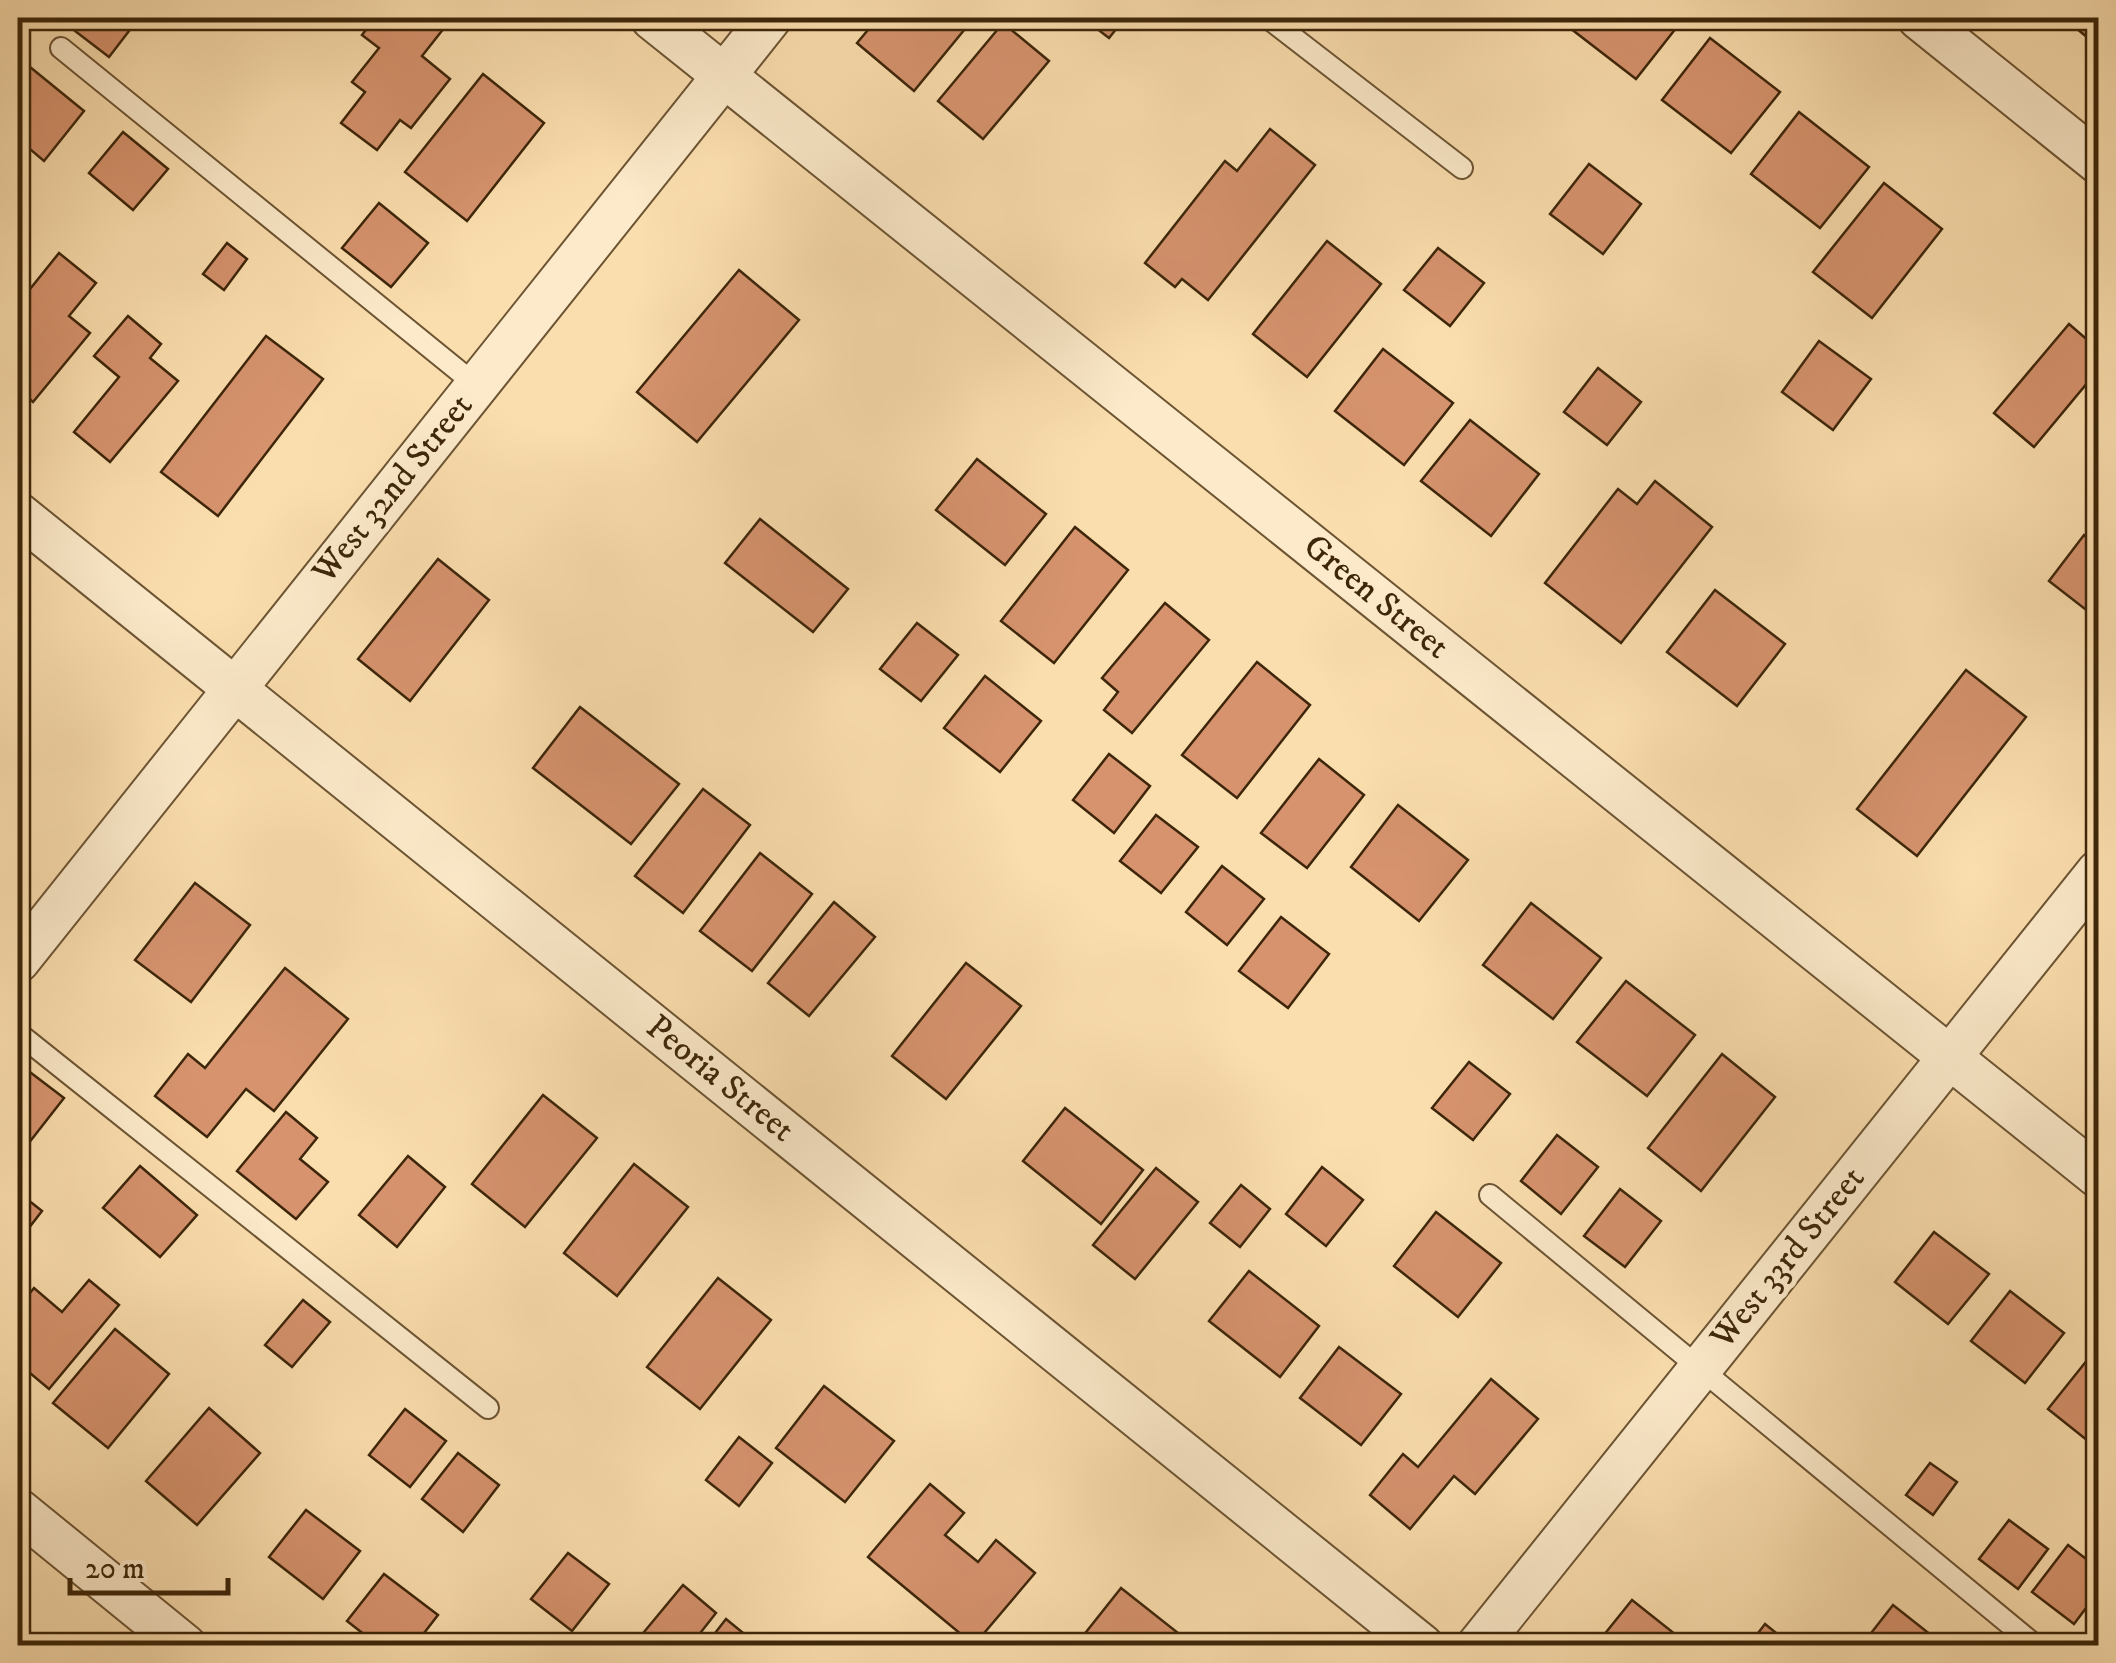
<svg xmlns="http://www.w3.org/2000/svg" width="2116" height="1663" font-family="'IM FELL DW Pica',serif">
  <rect width="100%" height="100%" fill="#fbdeae"/>
  <filter id="stains"><feTurbulence type="fractalNoise" baseFrequency=".002" numOctaves="4"/><feColorMatrix values="0 0 0 0 .2 0 0 0 0 .09 0 0 0 0 .02 0 0 0 .5 -.17"/></filter>
  <radialGradient id="worn" r=".72"><stop offset=".6" stop-color="#630" stop-opacity="0"/><stop offset="1" stop-color="#630" stop-opacity=".3"/></radialGradient>
  <!-- building -->
  <g fill="#d6936e" stroke="#3d260a" stroke-width="2.5">
    <path d="M 64,18 L 139,18 L 109,57 L 62,21 Z"/>
    <path d="M 375,18 L 452,18 L 422,56 L 450,79 L 411,128 L 400,120 L 377,150 L 341,123 L 365,92 L 352,82 L 379,48 L 362,35 Z"/>
    <path d="M 878,18 L 974,18 L 914,91 L 857,43 Z"/>
    <path d="M 1083,18 L 1125,18 L 1109,38 Z"/>
    <path d="M 1572,18 L 1684,18 L 1636,79 L 1566,25 Z"/>
    <path d="M 2076,18 L 2098,18 L 2098,46 L 2071,24 Z"/>
    <path d="M 1003,23 L 1049,61 L 983,139 L 938,101 Z"/>
    <path d="M 1710,38 L 1780,92 L 1731,153 L 1662,100 Z"/>
    <path d="M 30,67 L 84,111 L 44,161 L 18,139 L 18,82 Z"/>
    <path d="M 483,74 L 544,123 L 467,221 L 405,172 Z"/>
    <path d="M 1799,112 L 1869,167 L 1820,228 L 1751,174 Z"/>
    <path d="M 1270,129 L 1315,165 L 1208,300 L 1182,279 L 1175,287 L 1145,263 L 1225,161 L 1237,171 Z"/>
    <path d="M 123,132 L 168,169 L 133,210 L 89,173 Z"/>
    <path d="M 1589,164 L 1641,204 L 1603,254 L 1550,214 Z"/>
    <path d="M 1884,183 L 1942,229 L 1872,318 L 1813,272 Z"/>
    <path d="M 379,203 L 428,243 L 391,287 L 342,248 Z"/>
    <path d="M 1327,241 L 1381,284 L 1307,377 L 1253,334 Z"/>
    <path d="M 227,243 L 247,259 L 224,290 L 203,274 Z"/>
    <path d="M 1438,248 L 1484,283 L 1450,326 L 1404,290 Z"/>
    <path d="M 59,253 L 96,283 L 69,316 L 90,333 L 33,402 L 18,389 L 18,304 Z"/>
    <path d="M 739,270 L 799,320 L 697,442 L 637,392 Z"/>
    <path d="M 128,316 L 161,344 L 150,358 L 178,381 L 110,462 L 74,432 L 119,377 L 94,356 Z"/>
    <path d="M 2069,324 L 2098,349 L 2098,370 L 2034,447 L 1994,413 Z"/>
    <path d="M 266,336 L 323,379 L 218,516 L 161,472 Z"/>
    <path d="M 1819,341 L 1871,379 L 1833,430 L 1782,392 Z"/>
    <path d="M 1383,349 L 1453,403 L 1404,465 L 1335,411 Z"/>
    <path d="M 1598,368 L 1641,402 L 1607,445 L 1564,412 Z"/>
    <path d="M 1470,420 L 1539,474 L 1491,536 L 1421,481 Z"/>
    <path d="M 977,459 L 1046,514 L 1005,565 L 936,510 Z"/>
    <path d="M 1655,481 L 1712,527 L 1621,643 L 1545,583 L 1618,489 L 1637,504 Z"/>
    <path d="M 760,519 L 848,589 L 813,632 L 725,563 Z"/>
    <path d="M 1075,527 L 1128,570 L 1054,663 L 1001,621 Z"/>
    <path d="M 2084,535 L 2098,547 L 2098,609 L 2094,616 L 2049,581 Z"/>
    <path d="M 438,559 L 489,600 L 410,701 L 358,659 Z"/>
    <path d="M 1715,590 L 1785,644 L 1737,706 L 1667,652 Z"/>
    <path d="M 1165,603 L 1209,640 L 1132,733 L 1104,710 L 1118,692 L 1102,678 Z"/>
    <path d="M 917,623 L 958,655 L 921,701 L 880,669 Z"/>
    <path d="M 1257,662 L 1310,705 L 1237,798 L 1182,755 Z"/>
    <path d="M 1966,670 L 2026,717 L 1917,856 L 1857,809 Z"/>
    <path d="M 985,676 L 1041,721 L 1000,772 L 944,728 Z"/>
    <path d="M 580,707 L 679,784 L 631,844 L 533,768 Z"/>
    <path d="M 1109,754 L 1150,786 L 1114,833 L 1073,800 Z"/>
    <path d="M 1319,759 L 1364,795 L 1307,868 L 1261,833 Z"/>
    <path d="M 703,789 L 750,825 L 683,913 L 635,876 Z"/>
    <path d="M 1398,805 L 1468,860 L 1419,921 L 1351,867 Z"/>
    <path d="M 1156,815 L 1198,847 L 1161,893 L 1120,861 Z"/>
    <path d="M 760,853 L 812,894 L 752,971 L 700,931 Z"/>
    <path d="M 1222,866 L 1264,899 L 1227,945 L 1186,912 Z"/>
    <path d="M 195,883 L 250,925 L 191,1002 L 135,960 Z"/>
    <path d="M 834,902 L 875,937 L 809,1016 L 768,983 Z"/>
    <path d="M 1531,903 L 1601,958 L 1553,1019 L 1483,965 Z"/>
    <path d="M 1281,917 L 1329,954 L 1288,1008 L 1239,971 Z"/>
    <path d="M 966,963 L 1021,1006 L 946,1099 L 892,1056 Z"/>
    <path d="M 285,968 L 348,1019 L 274,1111 L 246,1089 L 207,1137 L 155,1096 L 188,1054 L 205,1068 Z"/>
    <path d="M 1626,981 L 1695,1035 L 1647,1096 L 1577,1042 Z"/>
    <path d="M 1722,1054 L 1775,1097 L 1701,1191 L 1648,1148 Z"/>
    <path d="M 1469,1062 L 1510,1094 L 1473,1140 L 1432,1108 Z"/>
    <path d="M 18,1063 L 64,1098 L 28,1144 L 18,1136 Z"/>
    <path d="M 543,1095 L 597,1138 L 525,1227 L 472,1184 Z"/>
    <path d="M 1065,1108 L 1143,1170 L 1101,1224 L 1023,1161 Z"/>
    <path d="M 286,1112 L 317,1138 L 300,1159 L 328,1182 L 296,1219 L 237,1171 Z"/>
    <path d="M 1557,1135 L 1598,1167 L 1561,1214 L 1521,1181 Z"/>
    <path d="M 408,1156 L 445,1187 L 397,1247 L 359,1215 Z"/>
    <path d="M 634,1164 L 688,1207 L 617,1296 L 564,1253 Z"/>
    <path d="M 140,1166 L 197,1215 L 160,1257 L 103,1208 Z"/>
    <path d="M 1322,1167 L 1363,1200 L 1326,1246 L 1286,1214 Z"/>
    <path d="M 1156,1168 L 1198,1202 L 1135,1279 L 1093,1245 Z"/>
    <path d="M 1241,1185 L 1270,1209 L 1240,1247 L 1210,1223 Z"/>
    <path d="M 1620,1189 L 1661,1221 L 1625,1267 L 1584,1236 Z"/>
    <path d="M 18,1192 L 42,1211 L 18,1242 Z"/>
    <path d="M 1436,1212 L 1501,1263 L 1458,1317 L 1394,1266 Z"/>
    <path d="M 1934,1232 L 1989,1274 L 1948,1324 L 1895,1282 Z"/>
    <path d="M 1249,1271 L 1319,1326 L 1280,1377 L 1209,1321 Z"/>
    <path d="M 718,1278 L 771,1320 L 700,1409 L 647,1367 Z"/>
    <path d="M 89,1280 L 119,1305 L 49,1389 L 18,1363 L 18,1308 L 34,1288 L 62,1312 Z"/>
    <path d="M 2010,1291 L 2064,1333 L 2025,1383 L 1971,1341 Z"/>
    <path d="M 303,1300 L 330,1322 L 292,1367 L 265,1345 Z"/>
    <path d="M 115,1329 L 169,1374 L 108,1448 L 53,1403 Z"/>
    <path d="M 1339,1347 L 1401,1394 L 1361,1445 L 1300,1398 Z"/>
    <path d="M 2088,1359 L 2098,1368 L 2098,1449 L 2048,1409 Z"/>
    <path d="M 1491,1379 L 1538,1419 L 1475,1494 L 1454,1476 L 1410,1529 L 1370,1495 L 1403,1454 L 1418,1467 Z"/>
    <path d="M 824,1386 L 894,1441 L 845,1502 L 776,1448 Z"/>
    <path d="M 209,1408 L 260,1453 L 197,1525 L 146,1481 Z"/>
    <path d="M 405,1409 L 446,1441 L 410,1487 L 369,1455 Z"/>
    <path d="M 739,1437 L 772,1463 L 739,1506 L 706,1480 Z"/>
    <path d="M 458,1453 L 499,1485 L 463,1532 L 422,1499 Z"/>
    <path d="M 1930,1463 L 1957,1482 L 1933,1515 L 1906,1495 Z"/>
    <path d="M 930,1484 L 964,1513 L 945,1535 L 978,1562 L 996,1540 L 1035,1573 L 974,1645 L 868,1557 Z"/>
    <path d="M 306,1510 L 360,1551 L 323,1599 L 269,1557 Z"/>
    <path d="M 2009,1520 L 2048,1549 L 2018,1589 L 1979,1559 Z"/>
    <path d="M 2068,1545 L 2098,1568 L 2098,1592 L 2074,1624 L 2032,1592 Z"/>
    <path d="M 568,1553 L 609,1584 L 572,1631 L 531,1599 Z"/>
    <path d="M 384,1574 L 438,1615 L 414,1646 L 379,1646 L 347,1621 Z"/>
    <path d="M 683,1585 L 716,1613 L 690,1646 L 660,1646 L 644,1632 Z"/>
    <path d="M 1121,1588 L 1192,1644 L 1190,1646 L 1075,1646 Z"/>
    <path d="M 1632,1600 L 1685,1642 L 1683,1646 L 1595,1646 Z"/>
    <path d="M 1893,1605 L 1936,1639 L 1931,1646 L 1861,1646 Z"/>
    <path d="M 726,1619 L 759,1646 L 705,1646 Z"/>
    <path d="M 1765,1624 L 1792,1646 L 1748,1646 Z"/>
  </g>
  <g fill="none" stroke-linecap="round" stroke-linejoin="round">
    <!-- service casing -->
    <g stroke="#6c5433" stroke-width="24">
      <g id="service">
        <path d="M 1268,18 L 1462,168"/>
        <path d="M 61,48 L 476,385"/>
        <path d="M 18,1033 L 488,1408"/>
        <path d="M 1490,1195 L 2036,1646"/>
      </g>
    </g>
    <!-- minor casing -->
    <g stroke="#6c5433" stroke-width="46">
      <g id="minor">
        <path d="M 652,18 L 2098,1176"/>
        <path d="M 1919,18 L 2098,162"/>
        <path d="M 18,514 L 1422,1646"/>
        <path d="M 18,961 L 770,18"/>
        <path d="M 18,1510 L 185,1646"/>
        <path d="M 1478,1646 L 2098,872"/>
      </g>
    </g>
    <!-- service -->
    <use href="#service" stroke="#fceaca" stroke-width="20"/>
    <!-- minor -->
    <use href="#minor" stroke="#fceaca" stroke-width="42"/>
  </g>
  <g text-anchor="middle" dominant-baseline="central" stroke-width="10" stroke-linejoin="round" paint-order="stroke">
    <!-- street labels -->
    <g font-size="35" fill="#3d260a" stroke="#fceaca">
      <text transform="translate(393 489) rotate(-51)">West 32nd Street</text>
      <text transform="translate(1376 597) rotate(39)">Green Street</text>
      <text transform="translate(720 1079) rotate(39)">Peoria Street</text>
      <text transform="translate(1788 1258) rotate(-51)">West 33rd Street</text>
    </g>
  </g>
  <!-- margin -->
  <rect width="2116" height="1663" fill="none" stroke="#fbdeae" stroke-width="60"/>
  <rect x="20" y="20" width="2076" height="1623" fill="none" stroke="#3d260a" stroke-width="5"/>
  <rect x="30" y="30" width="2056" height="1603" fill="none" stroke="#3d260a" stroke-width="2.5"/>
  <!-- scale -->
  <path d="M70 1578v15h158v-15" fill="none" stroke="#3d260a" stroke-width="5"/>
  <text x="85" y="1578" font-size="30" fill="#3d260a" stroke="#fceaca" stroke-width="8" paint-order="stroke">20 m</text>
  <rect width="100%" height="100%" filter="url(#stains)"/>
  <rect width="100%" height="100%" fill="url(#worn)"/>
</svg>
